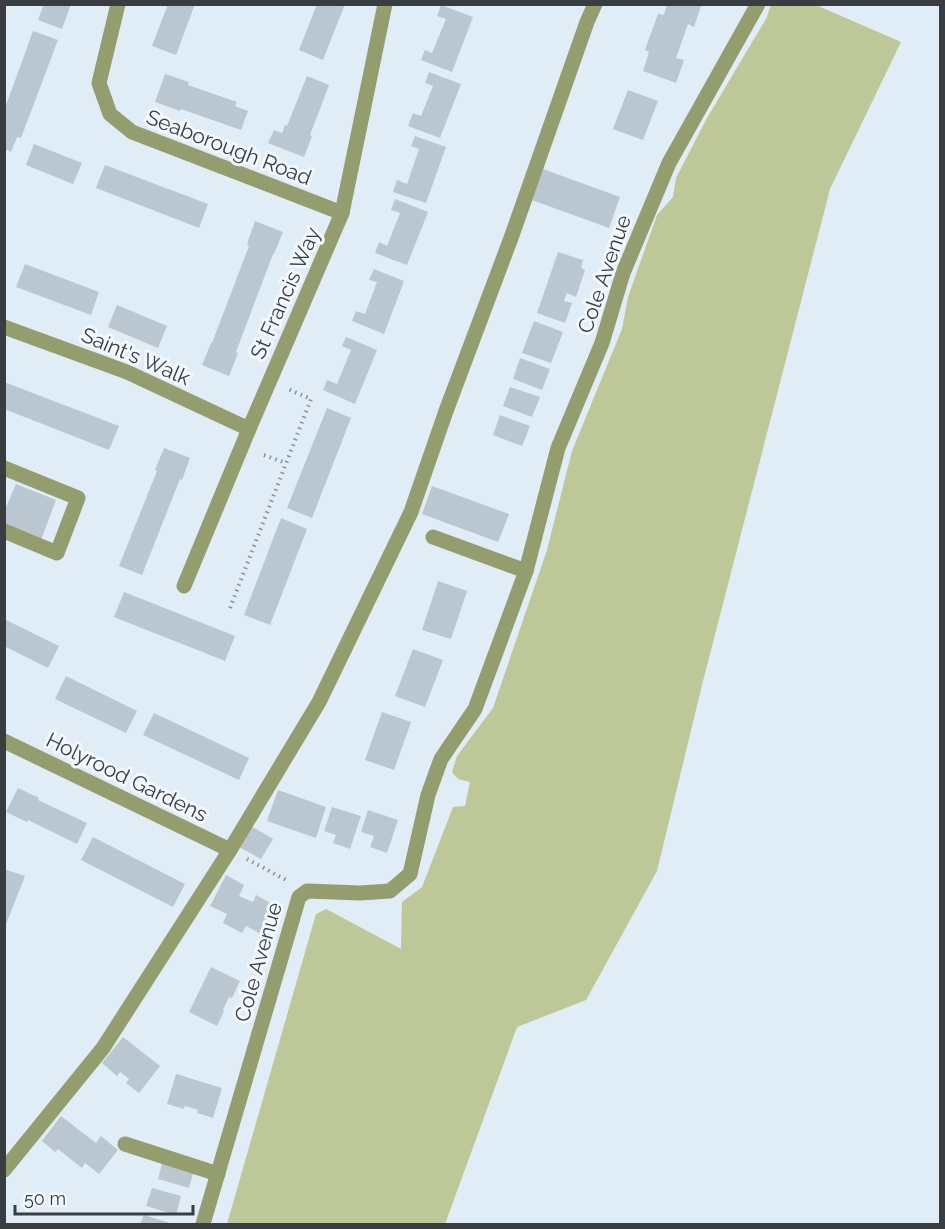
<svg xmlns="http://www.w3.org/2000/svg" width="945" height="1229" font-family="Raleway,sans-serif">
  <rect width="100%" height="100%" fill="#e0ecf6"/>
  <!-- green -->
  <path fill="#bec797" d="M 771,5 L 816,5 L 901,42 L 830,189 L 702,685 L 657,871 L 586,1000 L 517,1027 L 445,1224 L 227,1224 L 316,914 L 326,909 L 401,949 L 402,902 L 422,887 L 453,807 L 465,806 L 470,782 L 458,779 L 452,772 L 457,756 L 493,708 L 547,550 L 572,451 L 622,329 L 628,297 L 657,215 L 673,197 L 676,178 L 707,118 L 766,19 Z"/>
  <!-- building -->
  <g fill="#bbc7d0">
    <path d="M 44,4 L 71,4 L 62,29 L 38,20 Z"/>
    <path d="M 168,4 L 195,4 L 176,55 L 152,46 Z"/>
    <path d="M 317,4 L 345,4 L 323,60 L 299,50 Z"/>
    <path d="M 667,4 L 696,4 L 701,6 L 694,27 L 688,24 L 676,58 L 684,60 L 676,83 L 643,71 L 649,52 L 645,50 L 658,14 L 664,15 Z"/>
    <path d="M 441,5 L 473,17 L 452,72 L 421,60 L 425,50 L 432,53 L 446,19 L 437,16 Z"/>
    <path d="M 33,31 L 58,40 L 21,138 L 17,137 L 11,152 L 5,149 L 5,108 Z"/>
    <path d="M 429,72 L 461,84 L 440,138 L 408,126 L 413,113 L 421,116 L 433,86 L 425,83 Z"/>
    <path d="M 165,74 L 189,82 L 188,85 L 237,102 L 235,106 L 248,111 L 241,130 L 181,109 L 180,111 L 155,102 Z"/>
    <path d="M 307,76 L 329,85 L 310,135 L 312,136 L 304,157 L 268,143 L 274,130 L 282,133 L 285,125 L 287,126 Z"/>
    <path d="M 628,90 L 658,101 L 643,140 L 613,129 Z"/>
    <path d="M 415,136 L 446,147 L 426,203 L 393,192 L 397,180 L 407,184 L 419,149 L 411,146 Z"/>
    <path d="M 34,144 L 82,163 L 73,184 L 26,165 Z"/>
    <path d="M 105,165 L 208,204 L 199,228 L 96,188 Z"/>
    <path d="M 543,169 L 620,197 L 609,228 L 532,200 Z"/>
    <path d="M 395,199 L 428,212 L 407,265 L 375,253 L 379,242 L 387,246 L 400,213 L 391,210 Z"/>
    <path d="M 255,221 L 283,232 L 274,254 L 273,254 L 236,352 L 238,353 L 229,376 L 202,365 L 211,343 L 212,343 L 249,246 L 247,244 Z"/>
    <path d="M 558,252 L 583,260 L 581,268 L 585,270 L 576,297 L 567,293 L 564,301 L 572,303 L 565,323 L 537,313 Z"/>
    <path d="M 25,264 L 99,292 L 91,315 L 16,287 Z"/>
    <path d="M 374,269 L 404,281 L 384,334 L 352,321 L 356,311 L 365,314 L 377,282 L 369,280 Z"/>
    <path d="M 117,305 L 167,326 L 158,348 L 108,327 Z"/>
    <path d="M 534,321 L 563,332 L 551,363 L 522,353 Z"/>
    <path d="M 346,337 L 377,350 L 355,404 L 323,390 L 327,380 L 337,384 L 351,350 L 342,346 Z"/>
    <path d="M 520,358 L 550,369 L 542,390 L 513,379 Z"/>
    <path d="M 4,382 L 119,426 L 109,450 L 4,409 Z"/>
    <path d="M 510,387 L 540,397 L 532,417 L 503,406 Z"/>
    <path d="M 327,408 L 351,418 L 312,518 L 287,508 Z"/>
    <path d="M 500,415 L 530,426 L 522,446 L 493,435 Z"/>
    <path d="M 164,448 L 190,458 L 182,480 L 180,479 L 142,575 L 119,566 L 157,471 L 155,470 Z"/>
    <path d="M 16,484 L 56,500 L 41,540 L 4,526 L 4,512 Z"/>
    <path d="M 432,486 L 509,514 L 498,542 L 422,514 Z"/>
    <path d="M 281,518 L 307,529 L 270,625 L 244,615 Z"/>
    <path d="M 438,581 L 467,591 L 451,639 L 422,630 Z"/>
    <path d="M 124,592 L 235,636 L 225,661 L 114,617 Z"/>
    <path d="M 4,619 L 59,646 L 48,668 L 4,646 Z"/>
    <path d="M 413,649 L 443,660 L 425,707 L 395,696 Z"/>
    <path d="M 66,676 L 137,711 L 126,733 L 55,699 Z"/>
    <path d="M 382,712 L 411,722 L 394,770 L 365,760 Z"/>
    <path d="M 154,713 L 249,758 L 239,780 L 143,735 Z"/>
    <path d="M 18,788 L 39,798 L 38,800 L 87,823 L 77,844 L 28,820 L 27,822 L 6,812 Z"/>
    <path d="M 278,790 L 326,807 L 316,838 L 267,821 Z"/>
    <path d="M 332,807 L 361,816 L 350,849 L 333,843 L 336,835 L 324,831 Z"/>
    <path d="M 368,810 L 398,820 L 387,853 L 370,847 L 374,836 L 361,832 Z"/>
    <path d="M 251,826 L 273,839 L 261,859 L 239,847 Z"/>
    <path d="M 93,837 L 185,884 L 173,907 L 81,860 Z"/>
    <path d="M 4,869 L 25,876 L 5,927 L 4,926 Z"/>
    <path d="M 226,875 L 244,885 L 239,896 L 253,902 L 256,895 L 276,906 L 261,934 L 246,926 L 242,933 L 223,923 L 227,914 L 210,906 Z"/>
    <path d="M 211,967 L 240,981 L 232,998 L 229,997 L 223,1010 L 224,1011 L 217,1026 L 189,1012 Z"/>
    <path d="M 123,1037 L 160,1066 L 139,1093 L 126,1083 L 129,1079 L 120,1072 L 117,1076 L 102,1063 Z"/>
    <path d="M 176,1074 L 222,1088 L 213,1118 L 197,1113 L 198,1110 L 185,1106 L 184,1109 L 167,1104 Z"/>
    <path d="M 61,1116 L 96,1143 L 101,1136 L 118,1150 L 99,1174 L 85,1163 L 82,1168 L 58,1149 L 55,1152 L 42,1141 Z"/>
    <path d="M 163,1160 L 194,1170 L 189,1188 L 158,1179 Z"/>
    <path d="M 152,1188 L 181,1196 L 176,1215 L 146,1206 Z"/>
    <path d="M 144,1215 L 173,1224 L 140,1224 Z"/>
  </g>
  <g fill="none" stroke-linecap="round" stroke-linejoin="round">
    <!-- path -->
    <g stroke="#899299" stroke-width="4" stroke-dasharray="1.5 4.5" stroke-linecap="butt">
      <path d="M 264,455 L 286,463"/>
      <path d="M 230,608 L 311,399 L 288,389"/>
      <path d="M 247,859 L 288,881"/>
    </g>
    <!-- minor -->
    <g stroke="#949d6e" stroke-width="15">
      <path d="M 118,4 L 99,83 L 110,114 L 132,132 L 342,213"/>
      <path d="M 4,327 L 127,372 L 249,429"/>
      <path d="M 4,468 L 78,498 L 57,553 L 4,531"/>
      <path d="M 433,537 L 526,571"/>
      <path d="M 184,586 L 249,429 L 342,213 L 385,4"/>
      <path d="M 4,741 L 230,850"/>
      <path d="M 125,1144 L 218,1174"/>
      <path d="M 4,1170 L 103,1048 L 230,850 L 319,702 L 411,512 L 446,411 L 511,238 L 587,22 L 595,4"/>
      <path d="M 203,1224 L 299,897 L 307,891 L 360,893 L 390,891 L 410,874 L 428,795 L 441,759 L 475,709 L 526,571 L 558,448 L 602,343 L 623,273 L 669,163 L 758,4"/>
    </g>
  </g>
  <g text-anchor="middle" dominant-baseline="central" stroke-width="6" stroke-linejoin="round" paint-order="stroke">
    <!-- street labels -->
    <g font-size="21" fill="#383d41" stroke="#f1f8fe">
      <text transform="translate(229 147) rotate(21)">Seaborough Road</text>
      <text transform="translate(604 274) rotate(-71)">Cole Avenue</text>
      <text transform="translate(285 293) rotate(-66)">St Francis Way</text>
      <text transform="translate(136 356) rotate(23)">Saint's Walk</text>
      <text transform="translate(127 777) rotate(26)">Holyrood Gardens</text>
      <text transform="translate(258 962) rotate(-74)">Cole Avenue</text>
    </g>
  </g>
  <!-- border -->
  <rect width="945" height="1229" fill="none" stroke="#383d41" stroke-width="12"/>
  <!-- scale -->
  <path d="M15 1205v9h178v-9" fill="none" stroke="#383d41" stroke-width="3"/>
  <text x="24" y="1205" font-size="18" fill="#383d41" stroke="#f1f8fe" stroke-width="4.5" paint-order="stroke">50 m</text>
</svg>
